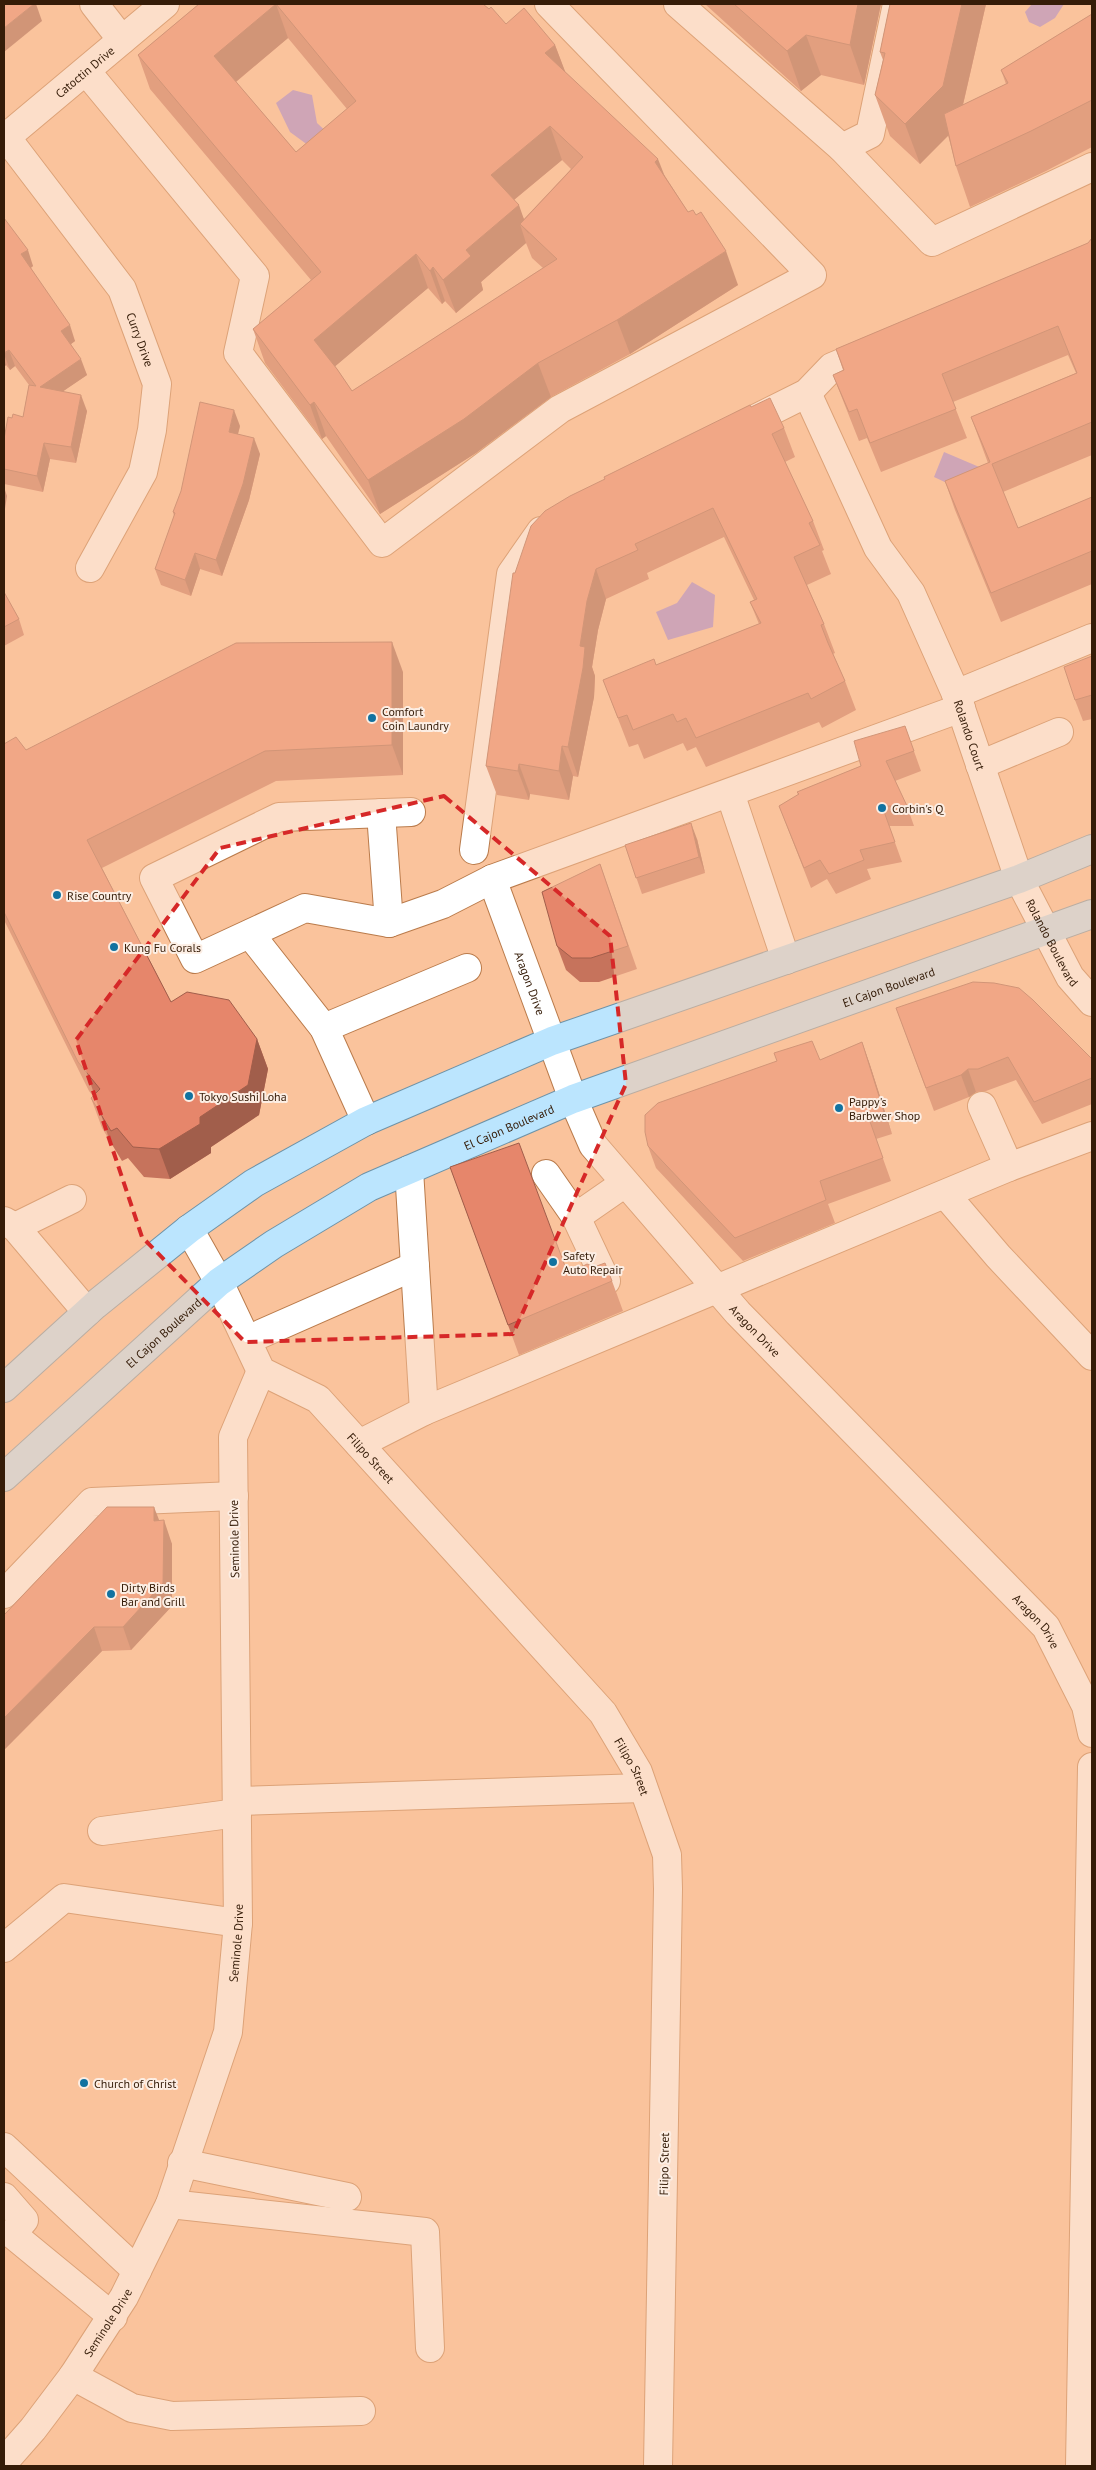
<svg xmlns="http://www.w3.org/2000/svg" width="1096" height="2470" font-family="'PT Sans',sans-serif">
  <rect width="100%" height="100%" fill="#fac39c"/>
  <!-- water -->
  <g fill="#9b82d6">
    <path d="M 1032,4 L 1064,4 L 1055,18 L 1040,27 L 1029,22 L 1025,12 Z"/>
    <path d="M 293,90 L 312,95 L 317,123 L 332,137 L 316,151 L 290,132 L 276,103 Z"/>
    <path d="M 944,452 L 984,469 L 964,491 L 934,477 Z"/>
    <path d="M 692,582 L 715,595 L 713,627 L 668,640 L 656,612 L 677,603 Z"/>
  </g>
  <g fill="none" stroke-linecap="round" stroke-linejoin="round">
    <!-- minor casing -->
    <g stroke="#ba7b4b" stroke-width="30">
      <g id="minor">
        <path d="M 94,4 L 122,40"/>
        <path d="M 678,4 L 842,148 L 932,242 L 1092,167"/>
        <path d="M 86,71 L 255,276 L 238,353 L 382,543 L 560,409 L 812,275 L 549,4"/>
        <path id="s1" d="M 6,137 L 122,289 L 157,384 L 152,430 L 143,472 L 90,568"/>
        <path id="s2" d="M 4,139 L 165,4"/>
        <path d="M 842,148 L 870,134 L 897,4"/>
        <path id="s3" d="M 807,393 L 878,548 L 911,593 L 956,694 L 1019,879 L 1070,977 L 1092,1002"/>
        <path d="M 743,425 L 807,393 L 832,367 L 875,349"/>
        <path d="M 956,694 L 1092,638"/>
        <path d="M 980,765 L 1059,732"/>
        <path d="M 730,793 L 786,960"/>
        <path d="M 411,812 L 279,817 L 154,878 L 195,959 L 305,908 L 389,923 L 443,904 L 492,879 L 961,708"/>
        <path d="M 381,813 L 389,923"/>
        <path d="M 474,850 L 511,574 L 541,531"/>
        <path id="s4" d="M 492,879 L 573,1099 L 593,1145 L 738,1313 L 1046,1627 L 1086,1706 L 1092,1733"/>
        <path d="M 250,934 L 324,1028 L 366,1121"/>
        <path d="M 324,1028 L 467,968"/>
        <path d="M 982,1106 L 1009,1167"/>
        <path d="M 546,1174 L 576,1217 L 606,1281"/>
        <path d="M 946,1195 L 998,1256 L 1092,1356"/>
        <path d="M 576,1217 L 625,1183"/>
        <path d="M 4,1221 L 15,1227 L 87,1312"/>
        <path d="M 15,1227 L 72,1199"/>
        <path id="s5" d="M 189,1229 L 219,1282 L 261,1371 L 318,1399 L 603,1713 L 638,1772 L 667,1855 L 668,1889 L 658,2466"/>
        <path d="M 247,1340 L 415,1266"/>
        <path d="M 424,1411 L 1009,1167 L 1092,1136"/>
        <path d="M 359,1444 L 424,1411 L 409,1170"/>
        <path d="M 4,1594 L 92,1502 L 234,1496"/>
        <path d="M 237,1801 L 643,1788"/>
        <path d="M 102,1831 L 237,1813"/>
        <path d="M 4,1948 L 64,1898 L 238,1923"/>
        <path d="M 4,2147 L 137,2271"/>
        <path d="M 182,2163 L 347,2197"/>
        <path d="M 4,2197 L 24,2220 L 12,2234 L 113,2317"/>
        <path d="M 170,2204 L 425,2232 L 430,2348"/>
        <path d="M 73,2376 L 132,2408 L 172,2416 L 361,2411"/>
        <path id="s6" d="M 4,2462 L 33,2429 L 73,2376 L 124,2297 L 170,2204 L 228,2032 L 238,1923 L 233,1437 L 261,1371"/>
        <path d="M 1080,2466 L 1092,1767"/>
      </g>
    </g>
    <!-- major casing -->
    <g stroke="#6e93a8" stroke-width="30">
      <g id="major">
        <path d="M 4,1388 L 95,1305 L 189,1229 L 254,1183 L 366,1121 L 552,1041 L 1019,879 L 1092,849"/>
        <path id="s7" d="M 4,1477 L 219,1282 L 274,1244 L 369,1187 L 573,1099 L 1092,914"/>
      </g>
    </g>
    <!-- minor -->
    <use href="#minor" stroke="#fff" stroke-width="28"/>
    <!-- major -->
    <use href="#major" stroke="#bbe5fe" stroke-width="28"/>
  </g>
  <!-- wall -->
  <g fill="#c6735c" fill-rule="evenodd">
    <path d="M 199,4 L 483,4 L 506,24 L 555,45 L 565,72 L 665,176 L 688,212 L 738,285 L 630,354 L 551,397 L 476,453 L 380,514 L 326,436 L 322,439 L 265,363 L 253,329 L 311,280 L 150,89 L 138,55 ZM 288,38 L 347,109 L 296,152 L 236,82 ZM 562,160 L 571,169 L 524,219 L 514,200 ZM 526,243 L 532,258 L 543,268 L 352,391 L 335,366 L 428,288 L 442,304 L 445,301 L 456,313 L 483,290 L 481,282 Z"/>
    <path d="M 705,4 L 881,4 L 864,85 L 821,75 L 801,91 Z"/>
    <path d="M 890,4 L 986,4 L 963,105 L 1006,84 L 1001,70 L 1092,14 L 1092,147 L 1046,171 L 970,207 L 956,166 L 948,135 L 920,164 L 890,136 L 875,95 L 883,60 L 880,52 Z"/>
    <path d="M 4,218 L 33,266 L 31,268 L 75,341 L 71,344 L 87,375 L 63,391 L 87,411 L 76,463 L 50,459 L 43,492 L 4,484 L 4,439 L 12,418 L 23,417 L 29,385 L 15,366 L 10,370 L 6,365 L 4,367 Z"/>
    <path d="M 1092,238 L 1092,455 L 1003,492 L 1018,528 L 1092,497 L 1092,584 L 1001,622 L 955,510 L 945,481 L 988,463 L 971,417 L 1076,373 L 1068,355 L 953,402 L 967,438 L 881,472 L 867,438 L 859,441 L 844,403 L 833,375 L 843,370 L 836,349 L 1088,243 Z"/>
    <path d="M 751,407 L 784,428 L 795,457 L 785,462 L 813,521 L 824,550 L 822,551 L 831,574 L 807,585 L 824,624 L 835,653 L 833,654 L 845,681 L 856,710 L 822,728 L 819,722 L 706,767 L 696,747 L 687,751 L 683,743 L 644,759 L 638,744 L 629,747 L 603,680 L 656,665 L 759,624 L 750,602 L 754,600 L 724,537 L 647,573 L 649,579 L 606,599 L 598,630 L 592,667 L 595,676 L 594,697 L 578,777 L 573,776 L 569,800 L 530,794 L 529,800 L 497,795 L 486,766 L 515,573 L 605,479 Z"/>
    <path d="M 240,426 L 238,434 L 260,454 L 249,500 L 222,576 L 200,569 L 191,596 L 161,585 L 155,569 L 174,516 L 173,512 Z"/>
    <path d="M 4,592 L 19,619 L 24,635 L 4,646 Z"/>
    <path d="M 1092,656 L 1092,719 L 1083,721 L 1075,700 Z"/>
    <path d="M 403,672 L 403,775 L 276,781 L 102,868 L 171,1002 L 257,1039 L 268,1069 L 259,1115 L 211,1147 L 211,1153 L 170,1179 L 144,1177 L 128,1158 L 122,1161 L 102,1128 L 91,1098 L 93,1096 L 89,1091 L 4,920 L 4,744 L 26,750 Z"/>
    <path d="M 905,726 L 921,771 L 895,781 L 907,806 L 914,826 L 889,826 L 902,862 L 867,869 L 871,879 L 836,894 L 827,879 L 811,888 L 779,806 L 798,795 L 797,792 L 861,766 Z"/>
    <path d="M 697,839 L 705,873 L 642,894 L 625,845 Z"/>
    <path d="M 600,864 L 637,969 L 599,982 L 580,982 L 566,970 L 557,946 Z"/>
    <path d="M 896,1008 L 1092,1059 L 1092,1104 L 1042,1124 L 1016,1080 L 986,1091 L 976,1092 L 969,1097 L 934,1111 Z"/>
    <path d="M 862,1042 L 870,1065 L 892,1134 L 876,1139 L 891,1181 L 828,1204 L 835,1223 L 743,1261 L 656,1168 L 648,1146 L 820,1060 Z"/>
    <path d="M 450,1167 L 568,1274 L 612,1281 L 623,1311 L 519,1355 Z"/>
    <path d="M 159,1521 L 172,1544 L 172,1606 L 131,1650 L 102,1651 L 4,1750 Z"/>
  </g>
  <!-- shaded-wall -->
  <g fill="#a15e4b">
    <path d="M 34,4 L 36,4 L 42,21 L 4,52 L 4,28 Z"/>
    <path d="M 276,4 L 288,38 L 226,90 L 214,56 Z"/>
    <path d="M 858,4 L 881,4 L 864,85 L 850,45 Z"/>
    <path d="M 962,4 L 986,4 L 958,126 L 920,164 L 905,124 Z"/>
    <path d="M 806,35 L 821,75 L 801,91 L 787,51 Z"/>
    <path d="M 555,45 L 568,79 L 545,53 Z"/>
    <path d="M 550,126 L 562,160 L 504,208 L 491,175 Z"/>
    <path d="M 658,159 L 671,192 L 655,162 Z"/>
    <path d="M 519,205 L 529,234 L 520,224 L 526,243 L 481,282 L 483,290 L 456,313 L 443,280 L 466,250 Z"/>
    <path d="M 28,250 L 33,266 L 27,270 L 21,254 Z"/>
    <path d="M 726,251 L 738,285 L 630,354 L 617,320 Z"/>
    <path d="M 416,254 L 428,288 L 326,374 L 314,340 Z"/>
    <path d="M 433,267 L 445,301 L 442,304 L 430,271 Z"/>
    <path d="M 70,325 L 75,341 L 67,347 L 61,331 Z"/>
    <path d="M 9,350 L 15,366 L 10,370 L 4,354 Z"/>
    <path d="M 4,358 L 6,365 L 4,367 Z"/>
    <path d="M 81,359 L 87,375 L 46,403 L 40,387 Z"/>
    <path d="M 538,363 L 551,397 L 476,453 L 380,514 L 368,480 Z"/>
    <path d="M 81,395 L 87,411 L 76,463 L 71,447 Z"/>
    <path d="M 314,402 L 326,436 L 322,439 L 310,405 Z"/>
    <path d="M 234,410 L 240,426 L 234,448 L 229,432 Z"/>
    <path d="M 254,438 L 260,454 L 249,500 L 222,576 L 216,560 Z"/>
    <path d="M 44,443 L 50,459 L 43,492 L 37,476 Z"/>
    <path d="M 4,487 L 7,496 L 4,515 Z"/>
    <path d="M 195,553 L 200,569 L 191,596 L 185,580 Z"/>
    <path d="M 596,569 L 606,599 L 598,630 L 592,667 L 595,676 L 594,697 L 578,777 L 568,747 L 580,646 L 587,601 Z"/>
    <path d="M 392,642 L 403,672 L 403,775 L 392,745 Z"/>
    <path d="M 562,746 L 573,776 L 569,800 L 559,771 Z"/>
    <path d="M 519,764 L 530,794 L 529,800 L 518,771 Z"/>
    <path d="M 691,823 L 697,839 L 705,873 L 699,857 Z"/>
    <path d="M 257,1039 L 268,1069 L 259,1115 L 211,1147 L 211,1153 L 170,1179 L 159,1149 L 200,1117 Z"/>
    <path d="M 862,1042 L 870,1065 L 892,1134 L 884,1112 Z"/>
    <path d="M 968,1069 L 976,1092 L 969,1097 L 961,1075 Z"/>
    <path d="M 154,1507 L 163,1530 L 154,1521 Z"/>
    <path d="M 164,1520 L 172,1544 L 172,1606 L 131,1650 L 123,1627 Z"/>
    <path d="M 94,1627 L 102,1651 L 4,1750 L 4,1718 Z"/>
  </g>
  <!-- building -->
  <g fill="#e6866b" stroke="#a15e4b" fill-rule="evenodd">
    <path d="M 4,4 L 34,4 L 4,28 Z"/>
    <path d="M 199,4 L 483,4 L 489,9 L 491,7 L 506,24 L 524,8 L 555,45 L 545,53 L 658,159 L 655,162 L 688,212 L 693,210 L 696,215 L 701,212 L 726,251 L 617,320 L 538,363 L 464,419 L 368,480 L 314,402 L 310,405 L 253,329 L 321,272 L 138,55 ZM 276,4 L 356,101 L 296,152 L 214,56 ZM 550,126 L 583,157 L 520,224 L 557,259 L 352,391 L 337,369 L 314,340 L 416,254 L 430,271 L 433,267 L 443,280 L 471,256 L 466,250 L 519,205 L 491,175 Z"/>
    <path d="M 734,4 L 858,4 L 850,45 L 806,35 L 787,51 Z"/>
    <path d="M 890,4 L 962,4 L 943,86 L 905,124 L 875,95 L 885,53 L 880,52 Z"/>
    <path d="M 1092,14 L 1092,100 L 1031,131 L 956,166 L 944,114 L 1008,83 L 1001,70 Z"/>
    <path d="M 4,218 L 28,250 L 21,254 L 70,325 L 61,331 L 81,359 L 40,387 L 81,395 L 71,447 L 44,443 L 37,476 L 4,469 L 4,439 L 8,417 L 12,418 L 13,414 L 23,417 L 29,385 L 36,386 L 9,350 L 4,353 Z"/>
    <path d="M 1092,238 L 1092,422 L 992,464 L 1018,528 L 1092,497 L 1092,551 L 991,593 L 945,481 L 990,462 L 971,417 L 1077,373 L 1058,326 L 942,374 L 956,409 L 870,443 L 857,409 L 849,412 L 833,375 L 844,370 L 836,349 L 1088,243 Z"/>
    <path d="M 770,398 L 784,428 L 772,434 L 813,521 L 809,523 L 820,545 L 794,557 L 824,624 L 821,625 L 828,643 L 845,681 L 811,699 L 808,693 L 696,738 L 686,718 L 677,722 L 673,714 L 633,730 L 627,715 L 618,718 L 603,680 L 654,659 L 656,665 L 761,623 L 750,602 L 757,599 L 713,508 L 635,544 L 638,550 L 596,569 L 587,601 L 580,646 L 585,647 L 583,668 L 568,747 L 562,746 L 559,771 L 519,764 L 518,771 L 486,766 L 513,573 L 515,573 L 531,526 L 545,511 L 570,496 L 605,479 L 604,477 L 750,405 L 751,407 Z"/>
    <path d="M 200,402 L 234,410 L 229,432 L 254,438 L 243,484 L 216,560 L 195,553 L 185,580 L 155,569 L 175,513 L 173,512 L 181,491 Z"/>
    <path d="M 4,592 L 19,619 L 4,627 Z"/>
    <path d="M 392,642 L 392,745 L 265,751 L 87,840 L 171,1002 L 187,992 L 229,1000 L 257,1039 L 248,1085 L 200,1117 L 200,1124 L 159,1149 L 133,1147 L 117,1128 L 111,1131 L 91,1098 L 100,1089 L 78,1062 L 4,912 L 4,744 L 16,737 L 26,750 L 236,643 Z"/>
    <path d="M 1092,656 L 1092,695 L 1075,700 L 1064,667 Z"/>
    <path d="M 905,726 L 914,751 L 886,761 L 907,806 L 882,806 L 895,842 L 860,850 L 864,860 L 829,874 L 820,860 L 804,868 L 779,806 L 799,794 L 797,792 L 861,766 L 854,741 Z"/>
    <path d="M 691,823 L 699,857 L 636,878 L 625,845 Z"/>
    <path d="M 600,864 L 628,946 L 591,958 L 572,958 L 557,946 L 542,892 Z"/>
    <path d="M 973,982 L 994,983 L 1019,988 L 1033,1000 L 1092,1059 L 1092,1078 L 1034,1102 L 1008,1057 L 978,1069 L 968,1069 L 961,1075 L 926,1088 L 896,1008 Z"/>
    <path d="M 812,1041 L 820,1060 L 862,1042 L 884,1112 L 868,1116 L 883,1158 L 820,1181 L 826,1200 L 735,1238 L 648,1146 L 645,1132 L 645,1115 L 658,1103 L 777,1061 L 774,1053 Z"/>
    <path d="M 519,1143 L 568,1274 L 587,1264 L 594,1267 L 605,1263 L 612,1281 L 508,1325 L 450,1167 Z"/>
    <path d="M 107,1507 L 154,1507 L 154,1521 L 164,1520 L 163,1583 L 123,1627 L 94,1627 L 4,1718 L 4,1615 Z"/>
  </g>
  <!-- marked area -->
  <path d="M0 0H1096V2470H0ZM 444,796 L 610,936 L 626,1084 L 513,1334 L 245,1342 L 142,1237 L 76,1040 L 220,848 Z" fill="#fac39c" fill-opacity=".55" fill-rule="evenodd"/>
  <path fill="none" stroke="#d62828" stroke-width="4" stroke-dasharray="10 6" stroke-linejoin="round" d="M 444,796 L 610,936 L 626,1084 L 513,1334 L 245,1342 L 142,1237 L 76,1040 L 220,848 Z"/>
  <!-- markers -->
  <g fill="#1272a0" stroke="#fceee4" stroke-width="2">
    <circle cx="372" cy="718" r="5"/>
    <circle cx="882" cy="808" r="5"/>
    <circle cx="57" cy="895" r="5"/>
    <circle cx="114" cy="947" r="5"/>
    <circle cx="189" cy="1096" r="5"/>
    <circle cx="839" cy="1108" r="5"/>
    <circle cx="553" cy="1262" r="5"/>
    <circle cx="111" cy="1594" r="5"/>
    <circle cx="84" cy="2083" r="5"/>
  </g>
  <g text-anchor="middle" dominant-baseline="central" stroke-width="4" stroke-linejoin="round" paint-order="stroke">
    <!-- street labels -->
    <g font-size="12" fill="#351c08" stroke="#fceee4">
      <text stroke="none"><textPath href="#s2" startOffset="105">Catoctin Drive</textPath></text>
      <text stroke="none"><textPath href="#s1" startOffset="245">Curry Drive</textPath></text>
      <text stroke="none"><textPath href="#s3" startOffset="380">Rolando Court</textPath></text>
      <text stroke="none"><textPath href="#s3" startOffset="604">Rolando Boulevard</textPath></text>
      <text stroke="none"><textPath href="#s4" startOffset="111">Aragon Drive</textPath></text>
      <text stroke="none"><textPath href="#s7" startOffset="1025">El Cajon Boulevard</textPath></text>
      <text stroke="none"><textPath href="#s7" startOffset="620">El Cajon Boulevard</textPath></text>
      <text stroke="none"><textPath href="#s4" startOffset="531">Aragon Drive</textPath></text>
      <text stroke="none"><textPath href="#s7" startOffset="215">El Cajon Boulevard</textPath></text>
      <text stroke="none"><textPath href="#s5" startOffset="302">Filipo Street</textPath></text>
      <text transform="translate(234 1539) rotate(-91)">Seminole Drive</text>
      <text stroke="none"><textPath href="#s4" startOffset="936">Aragon Drive</textPath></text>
      <text stroke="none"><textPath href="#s5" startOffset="708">Filipo Street</textPath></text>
      <text stroke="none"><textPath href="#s6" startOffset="579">Seminole Drive</textPath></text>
      <text transform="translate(664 2164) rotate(-89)">Filipo Street</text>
      <text stroke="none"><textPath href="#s6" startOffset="174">Seminole Drive</textPath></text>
    </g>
    <!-- poi labels -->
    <g font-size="12" fill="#351c08" stroke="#fceee4" text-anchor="start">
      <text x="382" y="711">Comfort<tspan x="382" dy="14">Coin Laundry</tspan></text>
      <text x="892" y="808">Corbin's Q</text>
      <text x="67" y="895">Rise Country</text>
      <text x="124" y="947">Kung Fu Corals</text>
      <text x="199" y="1096">Tokyo Sushi Loha</text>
      <text x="849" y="1101">Pappy's<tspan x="849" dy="14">Barbwer Shop</tspan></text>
      <text x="563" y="1255">Safety<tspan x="563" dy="14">Auto Repair</tspan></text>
      <text x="121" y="1587">Dirty Birds<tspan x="121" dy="14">Bar and Grill</tspan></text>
      <text x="94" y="2083">Church of Christ</text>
    </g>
  </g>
  <!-- border -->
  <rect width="1096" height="2470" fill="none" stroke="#351c08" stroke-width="10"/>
</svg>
